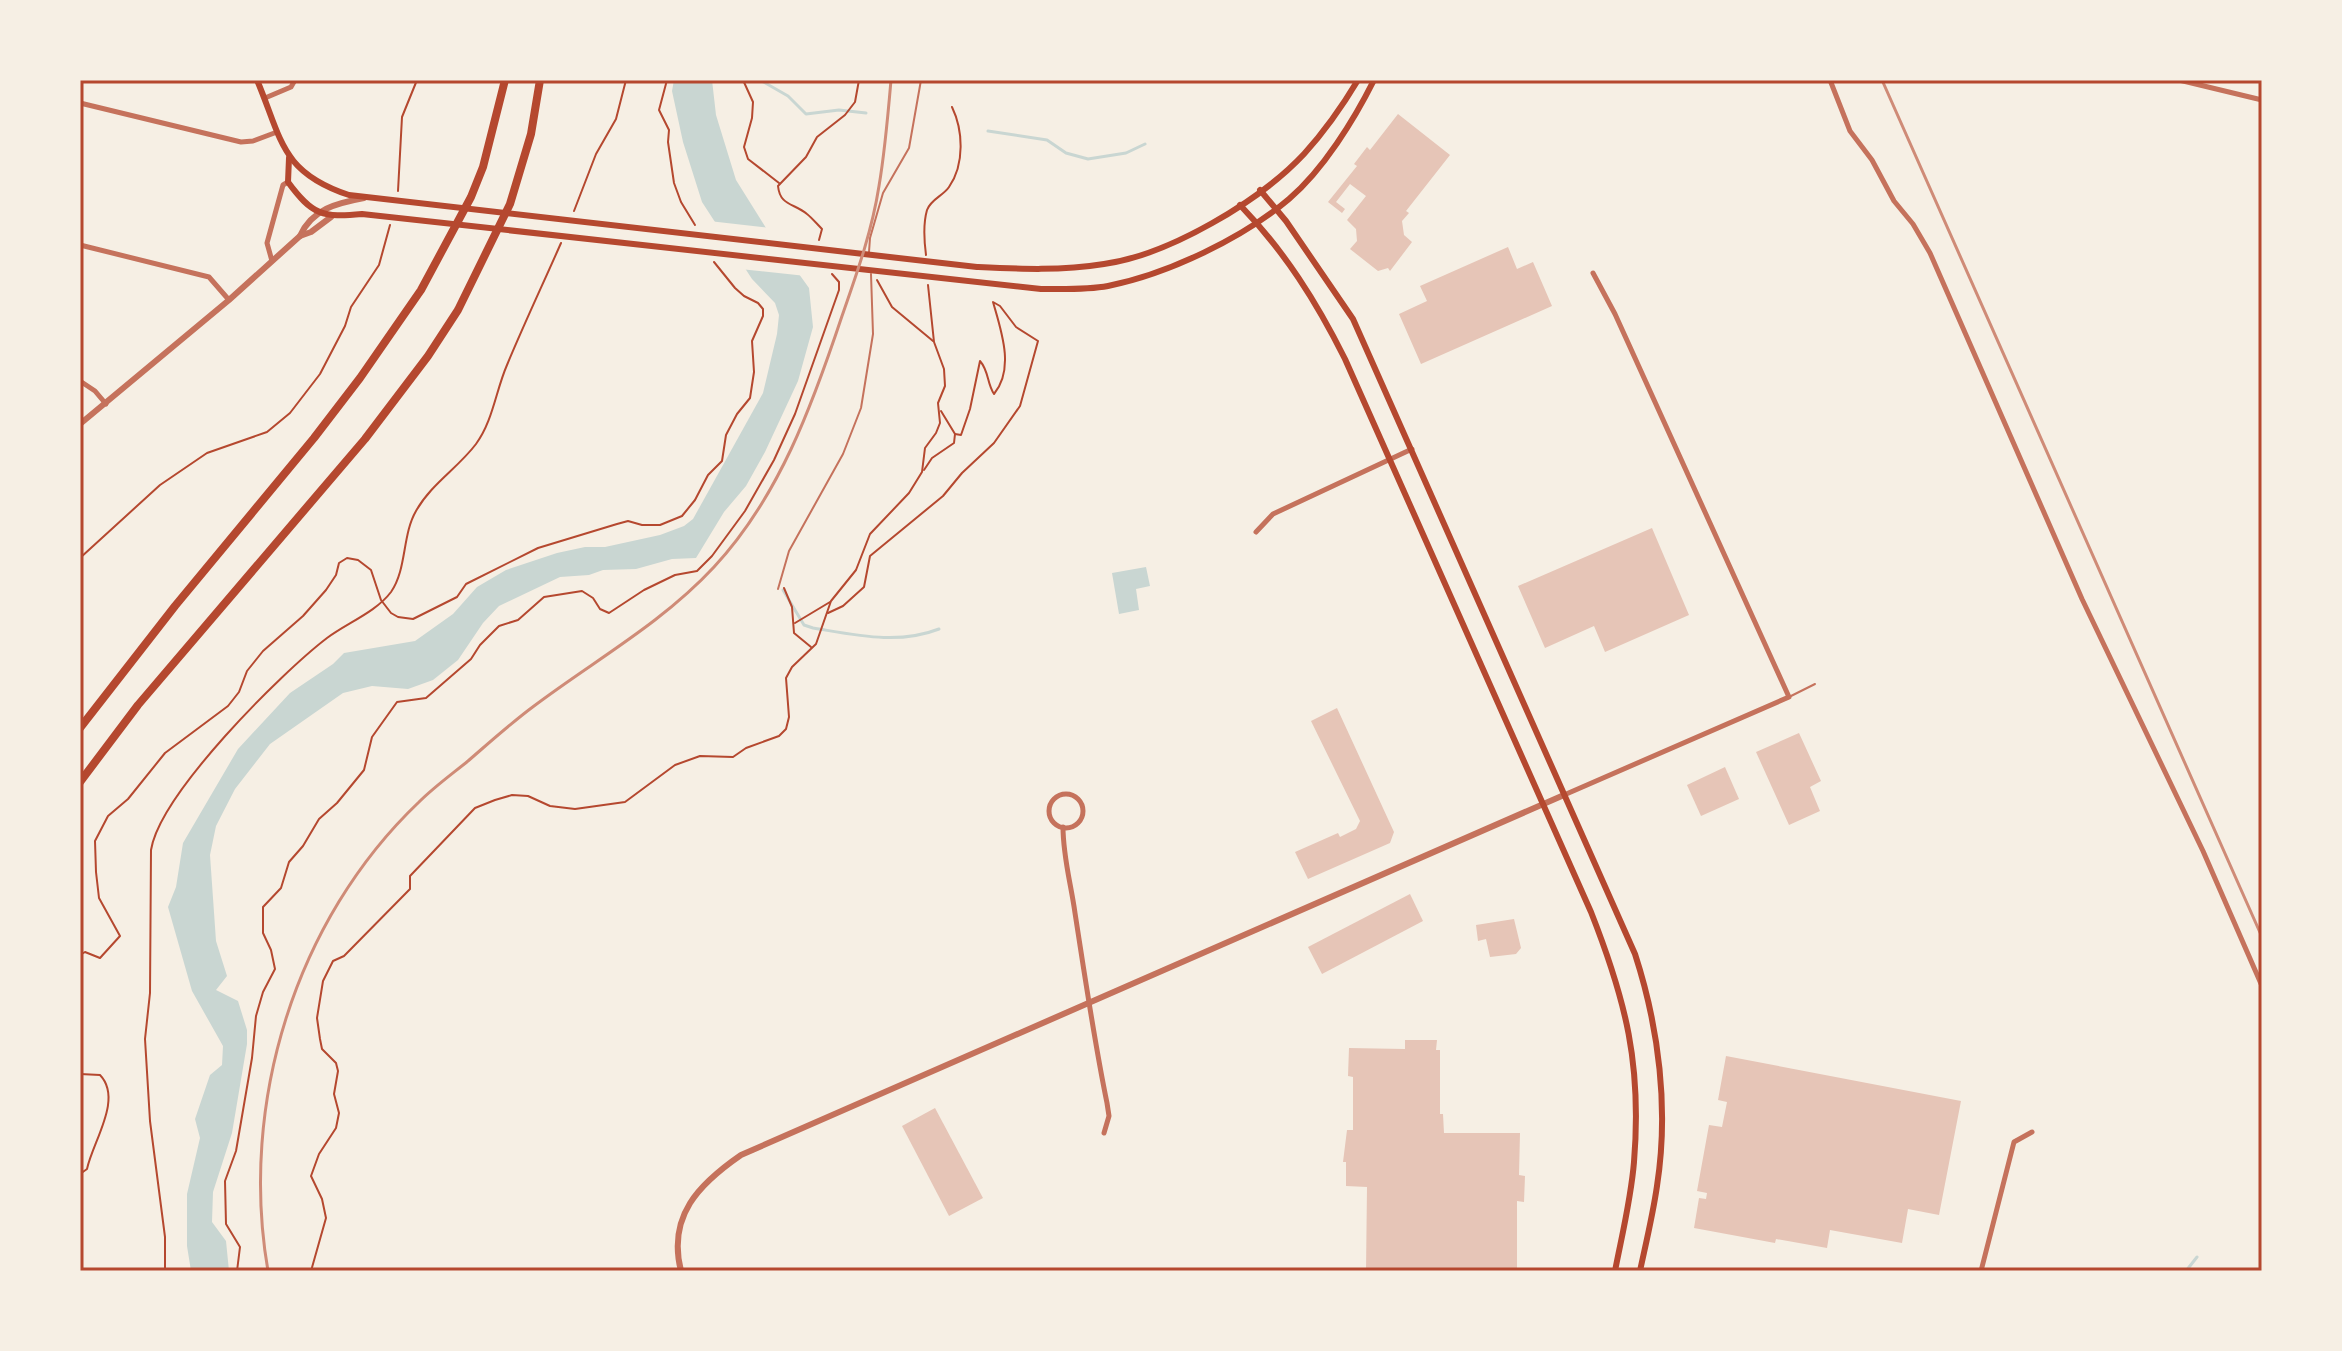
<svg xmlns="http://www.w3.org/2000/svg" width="2342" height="1351" font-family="'Work Sans',sans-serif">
  <rect width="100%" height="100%" fill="#f6efe4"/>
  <!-- water -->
  <g fill="#c9d6d2">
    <path d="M 674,80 L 712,80 L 716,115 L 736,180 L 766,228 L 809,288 L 813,327 L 798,381 L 765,452 L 746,486 L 724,512 L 696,558 L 672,559 L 636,569 L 603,570 L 589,575 L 560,577 L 499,606 L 483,623 L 458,660 L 433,680 L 408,689 L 372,686 L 343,693 L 270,744 L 235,789 L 216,826 L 210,855 L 216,941 L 227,976 L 216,990 L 238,1001 L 247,1030 L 247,1044 L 232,1133 L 213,1192 L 212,1222 L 226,1241 L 229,1271 L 191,1271 L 187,1246 L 187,1194 L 200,1138 L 195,1119 L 210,1075 L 222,1065 L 223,1046 L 192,991 L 168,907 L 176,887 L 183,843 L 238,749 L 290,693 L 333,664 L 344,653 L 415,641 L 453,614 L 477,587 L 506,570 L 557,553 L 585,547 L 605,547 L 660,535 L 684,526 L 693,519 L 763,393 L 777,334 L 779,315 L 775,303 L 752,279 L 702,202 L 683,142 L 672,91 Z"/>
    <path d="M 1146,567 L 1150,586 L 1136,589 L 1139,610 L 1119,614 L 1112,573 Z"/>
  </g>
  <!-- pier -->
  <path fill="#f6efe4" d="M 709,221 L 771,228 L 806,276 L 740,269 Z"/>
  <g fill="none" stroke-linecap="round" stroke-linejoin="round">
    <!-- stream -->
    <g stroke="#c9d6d2" stroke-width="3">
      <path d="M 760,80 L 788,96 L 806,114 L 839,110 L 866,113"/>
      <path d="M 988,131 L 1047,140 L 1066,153 L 1088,159 L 1126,153 L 1145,144"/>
      <path d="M 783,590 L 804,625 L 813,628 C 856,635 898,645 939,629"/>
      <path d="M 2186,1271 L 2197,1257"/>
    </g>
  </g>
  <!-- building -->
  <g fill="#e6c5b7">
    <path d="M 1398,114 L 1450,155 L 1406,211 L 1409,213 L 1402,221 L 1404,235 L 1412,242 L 1390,271 L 1388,268 L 1378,271 L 1350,249 L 1357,241 L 1356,229 L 1347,220 L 1366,196 L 1350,184 L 1336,202 L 1345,209 L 1342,213 L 1328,202 L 1357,166 L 1354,164 L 1367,147 L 1370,150 Z"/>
    <path d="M 1508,247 L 1517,269 L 1533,262 L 1552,306 L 1421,364 L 1399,314 L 1427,301 L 1420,286 Z"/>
    <path d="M 1652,528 L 1689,615 L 1605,652 L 1594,626 L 1545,648 L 1518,586 Z"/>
    <path d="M 1337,708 L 1394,832 L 1390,843 L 1308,879 L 1295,852 L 1338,833 L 1340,837 L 1356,829 L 1360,821 L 1311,721 Z"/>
    <path d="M 1799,733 L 1821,781 L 1810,787 L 1820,811 L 1789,825 L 1756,752 Z"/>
    <path d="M 1725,767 L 1739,799 L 1701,816 L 1687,785 Z"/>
    <path d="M 1410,894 L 1423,921 L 1322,974 L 1308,947 Z"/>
    <path d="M 1514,919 L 1521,948 L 1516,954 L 1490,957 L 1486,939 L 1478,941 L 1476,925 Z"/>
    <path d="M 1405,1040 L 1437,1040 L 1436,1050 L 1440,1050 L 1440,1114 L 1443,1114 L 1444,1133 L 1520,1133 L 1519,1175 L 1525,1176 L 1524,1202 L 1517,1201 L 1517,1271 L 1366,1271 L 1367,1187 L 1346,1186 L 1346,1162 L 1343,1162 L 1347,1130 L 1353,1130 L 1353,1077 L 1348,1076 L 1349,1048 L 1405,1049 Z"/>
    <path d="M 1726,1056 L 1961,1101 L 1939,1215 L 1908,1209 L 1902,1243 L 1830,1230 L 1827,1248 L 1776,1239 L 1775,1243 L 1694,1228 L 1699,1198 L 1706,1199 L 1707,1193 L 1697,1191 L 1709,1125 L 1722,1127 L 1727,1102 L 1718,1100 Z"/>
    <path d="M 935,1108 L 983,1198 L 949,1216 L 902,1126 Z"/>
  </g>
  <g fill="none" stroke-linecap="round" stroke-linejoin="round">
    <!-- path -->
    <g stroke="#b5482f" stroke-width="2">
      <path d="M 667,80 L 659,110 L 669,130 L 668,142 L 674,183 L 681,202 L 695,225"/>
      <path d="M 743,80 L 753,102 L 752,118 L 744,147 L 748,159 L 779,183"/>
      <path d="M 398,191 L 402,117 L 417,80"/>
      <path d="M 574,211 L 596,154 L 616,119 L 626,80"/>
      <path d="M 819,240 L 822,229 C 817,224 812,218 807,214 C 794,203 780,206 778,186 L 806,157 L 817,137 L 845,115 L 855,102 L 859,80"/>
      <path d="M 926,255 C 924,240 923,224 927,210 C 931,199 943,196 949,187 C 965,164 963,130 952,107"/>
      <path d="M 877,280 L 892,307 L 933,341"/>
      <path d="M 924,470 L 932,458 L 954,443 L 955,434 L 941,411"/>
      <path d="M 80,558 L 160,485 L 207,453 L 267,432 L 290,413 L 320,374 L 345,326 L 351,307 L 379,265 L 390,225"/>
      <path d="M 784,588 L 792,607 L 794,633 L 811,647"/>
      <path d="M 828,613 L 843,606 L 864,587 L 870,556 L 943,496 L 962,473 L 994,443 L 1020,406 L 1038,341 L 1016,327 L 1000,306 L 993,302 C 1001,330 1015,369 994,394 C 987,384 989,371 980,361 L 970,409 L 961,435 L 955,434"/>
      <path d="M 795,623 L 830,602"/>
      <path d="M 80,955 L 85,952 L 100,958 L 120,936 L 99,898 L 96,872 L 95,841 L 108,816 L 128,799 L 165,753 L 228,706 L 239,692 L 247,671 L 263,651 L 303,616 L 326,590 L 336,575 L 339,563 L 347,558 L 358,560 L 371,570 L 381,600 L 391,613 L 398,617 L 413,619 L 457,597 L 466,584 L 538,548 L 617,524 L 628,521 L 642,525 L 660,525 L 682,516 L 695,500 L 708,475 L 722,461 L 726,435 L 737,414 L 750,398 L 754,372 L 752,341 L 763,316 L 763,309 L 758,303 L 744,296 L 735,288 L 714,262"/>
      <path d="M 80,1074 L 100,1075 C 123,1099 93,1141 87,1169 L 80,1174"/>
      <path d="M 165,1271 L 165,1237 L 150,1121 L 145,1039 L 150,993 L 151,850 C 160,794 280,674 327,638 C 347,623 376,612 391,592 C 407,569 402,535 416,511 C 431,484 458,468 476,444 C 493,421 496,390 507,365 C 524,324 543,284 561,243"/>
      <path d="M 237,1271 L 240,1247 L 226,1224 L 225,1181 L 236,1151 L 252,1058 L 256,1016 L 263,992 L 275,969 L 271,950 L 263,933 L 263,907 L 281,888 L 289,862 L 303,846 L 319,819 L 337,803 L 364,770 L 372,737 L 397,702 L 426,698 L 471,659 L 480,645 L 499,626 L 518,620 L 544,597 L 582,591 L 593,598 L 600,609 L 609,613 L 644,590 L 675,575 L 697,571 L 712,556 L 745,511 L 774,460 L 795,414 L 839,290 L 839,282 L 832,274"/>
      <path d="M 311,1271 L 326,1218 L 322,1199 L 311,1176 L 319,1154 L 336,1128 L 339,1113 L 334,1094 L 338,1071 L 336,1063 L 322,1049 L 320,1039 L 317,1018 L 323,981 L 333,961 L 344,956 L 410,889 L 410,876 L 475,808 L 495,800 L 512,795 L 528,796 L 550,806 L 575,809 L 625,802 L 675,765 L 700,756 L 733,757 L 746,748 L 779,736 L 786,729 L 789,717 L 786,678 L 792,667 L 816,644 L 831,601 L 856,570 L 870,534 L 909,493 L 922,472 L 925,448 L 936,433 L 940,423 L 938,403 L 945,386 L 944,369 L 934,342 L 928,285"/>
    </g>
    <!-- service -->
    <g stroke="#c5725c" stroke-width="2">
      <path d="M 869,252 L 870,238 L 883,193 L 909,148 L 921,80"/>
      <path d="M 778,589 L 789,551 L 843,454 L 861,408 L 873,334 L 871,274"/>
      <path d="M 1791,696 L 1815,684"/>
    </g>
    <!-- minor -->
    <g stroke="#c5725c" stroke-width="5">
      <path d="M 1830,80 L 1850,131 L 1872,160 L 1894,201 L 1913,224 L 1930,253 L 2082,599 L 2203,851 L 2262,986"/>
      <path d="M 2179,80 L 2262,100"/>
      <path d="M 265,98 L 291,87 L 295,80"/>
      <path d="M 80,103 L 241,142 L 253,141 L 277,132"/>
      <path d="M 80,245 L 209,277 L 229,300"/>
      <path d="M 272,261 L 267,243 L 283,185 L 288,182"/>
      <path d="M 80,381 L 95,391 L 106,404"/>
      <path d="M 1256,532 L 1273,514 L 1412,449"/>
      <circle cx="1066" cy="811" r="17"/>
      <path d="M 1564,795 L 1789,697 L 1615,314 L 1593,273"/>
      <path d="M 1063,827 C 1063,857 1071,884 1075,913 C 1085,977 1094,1040 1107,1103 L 1109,1116 L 1104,1133"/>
      <path d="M 1981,1271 L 2014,1142 L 2032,1132"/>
    </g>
    <!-- tertiary -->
    <g stroke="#c5725c" stroke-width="6">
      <path d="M 300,236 C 312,209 337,203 364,198"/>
      <path d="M 80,424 L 229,300 L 300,236 L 311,232 L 331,217"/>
      <path d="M 681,1271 C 667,1216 699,1184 741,1155 L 1564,795"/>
    </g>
    <!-- secondary -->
    <g stroke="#b5482f" stroke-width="6">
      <path d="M 257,80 C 282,139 280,172 349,195 L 977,267 C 1020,269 1061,271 1104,264 C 1169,255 1260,201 1304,154 C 1324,132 1343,105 1358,80"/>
      <path d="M 289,158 L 288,182 C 312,215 323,218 362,214 L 1041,289 C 1063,289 1087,290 1108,286 C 1168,274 1243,238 1289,199 C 1323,170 1354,120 1374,80"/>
      <path d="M 1260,190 L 1286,221 L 1353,319 L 1635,954 C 1659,1028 1669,1109 1657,1186 C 1653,1214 1646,1243 1640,1271"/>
      <path d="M 1240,205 C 1285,252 1316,301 1345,359 L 1591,912 C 1626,1001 1642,1065 1634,1162 C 1631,1199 1622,1235 1615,1271"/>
    </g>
    <!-- motorway -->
    <g stroke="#b5482f" stroke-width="8">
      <path d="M 80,728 L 175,606 L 314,438 L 360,378 L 421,290 L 471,197 L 483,167 L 505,80"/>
      <path d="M 80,782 L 138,705 L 365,439 L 428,356 L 458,310 L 510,204 L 531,134 L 540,80"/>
    </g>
    <!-- rail -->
    <g stroke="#cf8b77" stroke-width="3">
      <path d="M 1882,80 L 2262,937"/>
      <path d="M 268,1271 C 239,1104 295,920 419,802 C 434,787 452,774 468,761 C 490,742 511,723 534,706 C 595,660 661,624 714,567 C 779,497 812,406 842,316 C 857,273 872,231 879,186 C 885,151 888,115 891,80"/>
    </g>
  </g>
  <!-- border -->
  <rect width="2342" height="1351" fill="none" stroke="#f6efe4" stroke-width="164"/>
  <rect x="82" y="82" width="2178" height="1187" fill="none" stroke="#b5482f" stroke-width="3"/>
</svg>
